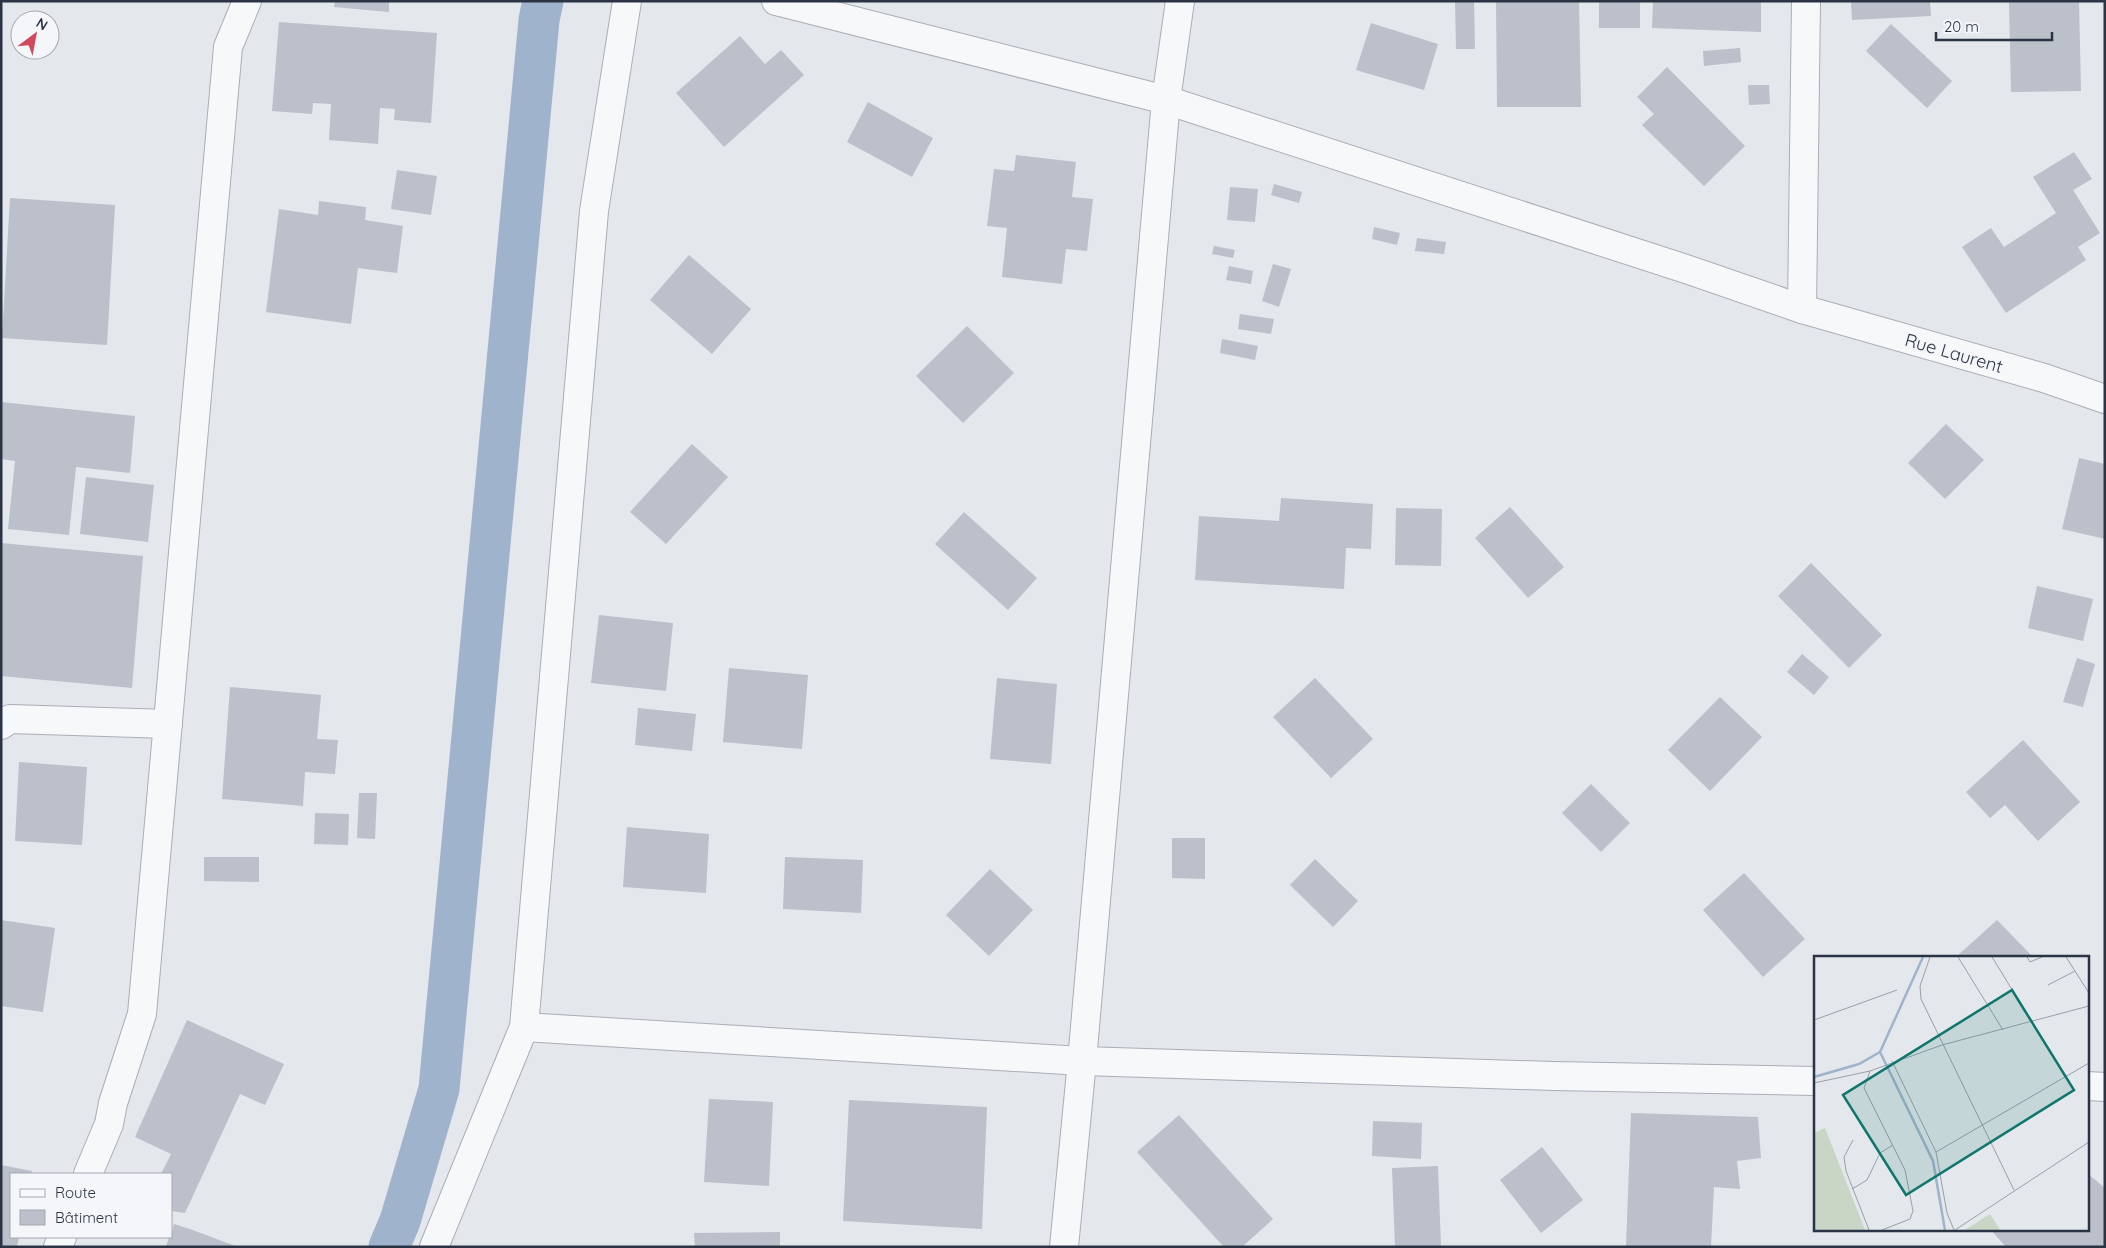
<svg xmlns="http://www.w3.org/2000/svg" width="2106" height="1248" font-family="Quicksand,sans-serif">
  <rect width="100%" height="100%" fill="#e4e7ec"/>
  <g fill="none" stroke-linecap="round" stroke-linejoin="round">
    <!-- canal -->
    <path stroke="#9fb4cc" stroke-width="41" d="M 389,1247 L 400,1221 L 439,1089 L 539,20 L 543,1"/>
  </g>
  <!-- building -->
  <g fill="#bbc0ca">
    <path d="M 335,1 L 389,1 L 389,12 L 334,7 Z"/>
    <path d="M 1455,1 L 1474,1 L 1475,49 L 1456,49 Z"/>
    <path d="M 1496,1 L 1579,1 L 1581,107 L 1497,107 Z"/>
    <rect x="1599" y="1" width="41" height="27"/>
    <path d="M 1653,1 L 1761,1 L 1761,32 L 1652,28 Z"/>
    <path d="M 1851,1 L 1930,1 L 1931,16 L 1852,20 Z"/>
    <path d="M 2009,1 L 2079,1 L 2081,91 L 2011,92 Z"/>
    <path d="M 279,22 L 437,33 L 431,123 L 394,120 L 395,109 L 380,108 L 378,144 L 329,140 L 331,104 L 313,103 L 312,114 L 272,111 Z"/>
    <path d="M 1371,23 L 1438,44 L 1424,90 L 1356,70 Z"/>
    <path d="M 1891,24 L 1952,81 L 1927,108 L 1866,51 Z"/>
    <path d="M 740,36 L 765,64 L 781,50 L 804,75 L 724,147 L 676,93 Z"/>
    <path d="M 1740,48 L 1741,62 L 1704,66 L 1703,51 Z"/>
    <path d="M 1667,67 L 1745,146 L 1704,186 L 1642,125 L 1654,114 L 1637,97 Z"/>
    <path d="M 1748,85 L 1769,85 L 1770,104 L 1749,105 Z"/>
    <path d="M 868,102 L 933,138 L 912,177 L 847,142 Z"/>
    <path d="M 2074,152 L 2092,179 L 2073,190 L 2100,233 L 2078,247 L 2086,260 L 2006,313 L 1962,247 L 1991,228 L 2004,247 L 2056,213 L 2033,177 Z"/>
    <path d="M 1016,155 L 1076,162 L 1072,197 L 1093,199 L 1087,251 L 1066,249 L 1062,284 L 1002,277 L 1007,228 L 987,226 L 994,169 L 1014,171 Z"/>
    <path d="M 397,170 L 437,176 L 431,215 L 391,209 Z"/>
    <path d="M 1274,184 L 1302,192 L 1299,203 L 1271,195 Z"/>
    <path d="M 1230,187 L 1258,189 L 1255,222 L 1227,220 Z"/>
    <path d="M 10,198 L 115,205 L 107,345 L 2,338 Z"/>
    <path d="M 319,201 L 366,207 L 365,220 L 403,226 L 397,273 L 358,268 L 351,324 L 266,312 L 279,209 L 318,215 Z"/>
    <path d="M 1374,227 L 1400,233 L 1397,245 L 1372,239 Z"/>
    <path d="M 1417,238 L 1446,242 L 1444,254 L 1415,251 Z"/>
    <path d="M 1214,246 L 1235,250 L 1233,258 L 1212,254 Z"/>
    <path d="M 689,255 L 751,309 L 712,354 L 650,300 Z"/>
    <path d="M 1273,264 L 1291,269 L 1279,307 L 1262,301 Z"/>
    <path d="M 1229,266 L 1253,271 L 1251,284 L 1226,280 Z"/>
    <path d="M 1240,314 L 1274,319 L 1271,334 L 1238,329 Z"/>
    <path d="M 967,326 L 1014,373 L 963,423 L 916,376 Z"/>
    <path d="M 1222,339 L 1258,346 L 1255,360 L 1220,353 Z"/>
    <path d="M 1,402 L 135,416 L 130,473 L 76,467 L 69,535 L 8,529 L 15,461 L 1,459 Z"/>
    <path d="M 1946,424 L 1984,460 L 1945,499 L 1908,463 Z"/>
    <path d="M 692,444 L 728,477 L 666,544 L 630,512 Z"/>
    <path d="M 2079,458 L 2105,464 L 2105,539 L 2062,529 Z"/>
    <path d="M 86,477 L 154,485 L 148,542 L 80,534 Z"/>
    <path d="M 1281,498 L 1373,504 L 1371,549 L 1346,548 L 1344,589 L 1195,580 L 1199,516 L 1279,521 Z"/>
    <path d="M 1510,507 L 1564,567 L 1528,598 L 1475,538 Z"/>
    <path d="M 1396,508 L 1442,509 L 1441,566 L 1395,565 Z"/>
    <path d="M 964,512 L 1037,578 L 1008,610 L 935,544 Z"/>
    <path d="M 1,543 L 143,556 L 132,688 L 1,676 Z"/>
    <path d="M 1811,563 L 1882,635 L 1849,668 L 1778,596 Z"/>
    <path d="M 2037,586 L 2093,599 L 2083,641 L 2028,628 Z"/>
    <path d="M 599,615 L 673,623 L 666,691 L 591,683 Z"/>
    <path d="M 1802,654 L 1829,677 L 1814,695 L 1787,672 Z"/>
    <path d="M 2077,658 L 2095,664 L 2083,707 L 2063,702 Z"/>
    <path d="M 729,668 L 808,675 L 802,749 L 723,742 Z"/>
    <path d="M 997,678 L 1057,684 L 1051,764 L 990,759 Z"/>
    <path d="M 1315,678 L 1373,739 L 1331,778 L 1273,717 Z"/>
    <path d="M 230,687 L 321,695 L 317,739 L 338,740 L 335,774 L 305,772 L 303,806 L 222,799 Z"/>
    <path d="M 1720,697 L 1762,737 L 1710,791 L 1668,750 Z"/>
    <path d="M 638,708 L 696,714 L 692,751 L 635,745 Z"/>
    <path d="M 2023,740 L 2080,802 L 2038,841 L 2005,805 L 1990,818 L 1966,792 Z"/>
    <path d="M 19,762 L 87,767 L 82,845 L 15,841 Z"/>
    <path d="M 1591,784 L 1630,823 L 1601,852 L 1562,813 Z"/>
    <path d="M 359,793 L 377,793 L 375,839 L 357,838 Z"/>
    <path d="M 315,813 L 349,814 L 348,845 L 314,844 Z"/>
    <path d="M 627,827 L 709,834 L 706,893 L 623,887 Z"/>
    <path d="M 1172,838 L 1205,838 L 1205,879 L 1172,878 Z"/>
    <path d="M 204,857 L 259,857 L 259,882 L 204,881 Z"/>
    <path d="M 785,857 L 863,860 L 861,913 L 783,909 Z"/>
    <path d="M 1315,859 L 1358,901 L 1333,927 L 1290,885 Z"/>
    <path d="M 990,869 L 1033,910 L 989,956 L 946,915 Z"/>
    <path d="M 1744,873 L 1805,939 L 1763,977 L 1703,910 Z"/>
    <path d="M 1,920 L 55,928 L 43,1012 L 1,1006 Z"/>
    <path d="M 1997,920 L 2033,957 L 1956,957 Z"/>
    <path d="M 187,1020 L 284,1064 L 265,1105 L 240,1094 L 185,1213 L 171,1211 L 171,1174 L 161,1174 L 171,1154 L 135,1137 Z"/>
    <path d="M 709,1099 L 773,1102 L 769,1186 L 704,1182 Z"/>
    <path d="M 849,1100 L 987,1107 L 982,1229 L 843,1221 Z"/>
    <path d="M 1631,1113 L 1758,1117 L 1761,1158 L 1737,1161 L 1740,1189 L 1714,1187 L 1711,1247 L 1626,1247 Z"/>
    <path d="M 1179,1115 L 1273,1219 L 1242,1247 L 1224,1247 L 1137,1152 Z"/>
    <path d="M 1373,1121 L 1422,1123 L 1421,1159 L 1372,1156 Z"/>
    <path d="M 1542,1147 L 1583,1200 L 1541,1233 L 1500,1180 Z"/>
    <path d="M 1,1165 L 32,1171 L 31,1174 L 11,1174 L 11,1237 L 19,1237 L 17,1247 L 1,1247 Z"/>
    <path d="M 1438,1166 L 1441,1247 L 1395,1247 L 1392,1168 Z"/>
    <path d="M 2087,1173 L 2105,1188 L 2105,1247 L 2006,1247 L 1990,1229 L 2087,1229 Z"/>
    <path d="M 174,1224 L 190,1229 L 238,1247 L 166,1247 L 169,1237 L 171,1237 Z"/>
    <path d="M 780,1232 L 780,1247 L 695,1247 L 694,1233 Z"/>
  </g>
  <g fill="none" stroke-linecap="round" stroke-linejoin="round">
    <!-- minor casing -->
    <g stroke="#a9aeb7" stroke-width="30">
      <g id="minor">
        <path d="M 776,1 L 1166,100 L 1689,270 L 1802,309 L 2044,378 L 2105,399"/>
        <path d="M 1802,309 L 1806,1"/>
        <path d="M 1,725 L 10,719 L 168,724"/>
        <path d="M 524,1027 L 1082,1061 L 1553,1076 L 1815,1081"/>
        <path d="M 2087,1086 L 2105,1087"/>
        <path d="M 88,1174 L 109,1124 L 113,1103 L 142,1014 L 228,47 L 247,1"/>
        <path d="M 58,1247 L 62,1237"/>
        <path d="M 434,1247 L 524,1027 L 594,211 L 627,1"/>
        <path d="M 1064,1247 L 1082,1061 L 1166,100 L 1180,1"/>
      </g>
    </g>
    <!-- minor -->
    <use href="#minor" stroke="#f7f8fa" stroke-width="28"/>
  </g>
  <g text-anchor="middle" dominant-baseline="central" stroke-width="4" stroke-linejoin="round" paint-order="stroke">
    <!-- street labels -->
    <g font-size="18" fill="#2b3445" stroke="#f4f6f9">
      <text transform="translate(1954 353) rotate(16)">Rue Laurent</text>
    </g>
  </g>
  <!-- overview -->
  <g transform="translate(1814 956)">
    <rect width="275" height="275" fill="#e4e7ec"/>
    <path d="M 11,172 L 51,274 L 0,274 L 0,177 ZM 176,258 L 186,274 L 151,274 Z" fill="#c9d6c5"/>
    <path fill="none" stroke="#9fb4cc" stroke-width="2.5" d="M 109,1 L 66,96 L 119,205 L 131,274M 0,121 L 45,108 L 66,96"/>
    <path fill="none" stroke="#9a9fa9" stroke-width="1" d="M 116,1 L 106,30 L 107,43 L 200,234M 144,1 L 189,74M 178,1 L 218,66M 213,1 L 216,6 L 228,1M 252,1 L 275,37M 234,29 L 261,15M 0,64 L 83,34M 78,105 L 122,196 L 133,257 L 140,274M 0,127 L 56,115M 39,184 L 30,201 L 32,215 L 55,274M 122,196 L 275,107M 38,233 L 53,224 L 66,197 L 79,189M 68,274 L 96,263 L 99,255 L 91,214 L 50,132 L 56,115 L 128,89 L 275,50M 141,274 L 275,186"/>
    <path fill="#0f766e" fill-opacity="0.15" stroke="#0f766e" stroke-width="2.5" d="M 198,34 L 260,134 L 92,239 L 29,139 Z"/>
    <rect width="275" height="275" fill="none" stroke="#2b3445" stroke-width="2.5"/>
  </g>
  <!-- border -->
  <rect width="2106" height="1248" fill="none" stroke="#2b3445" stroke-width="5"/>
  <!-- legend -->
  <rect x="10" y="1173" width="162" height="65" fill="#f4f6f9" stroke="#a4a8b1"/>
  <rect x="20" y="1189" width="25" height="8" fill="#f7f8fa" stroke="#a4a8b1"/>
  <text x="55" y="1198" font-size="15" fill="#2b3445">Route</text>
  <rect x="20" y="1210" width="25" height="15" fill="#bbc0ca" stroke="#a4a8b1"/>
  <text x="55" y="1223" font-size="15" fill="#2b3445">Bâtiment</text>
  <!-- north arrow -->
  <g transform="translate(35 35) rotate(32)"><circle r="24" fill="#f4f6f9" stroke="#a4a8b1"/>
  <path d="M0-4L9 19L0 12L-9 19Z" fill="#d1495b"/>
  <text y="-8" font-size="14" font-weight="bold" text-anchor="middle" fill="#2b3445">N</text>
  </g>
  <!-- scale -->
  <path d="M1936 32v8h116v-8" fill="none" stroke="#2b3445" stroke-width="2.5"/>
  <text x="1944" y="32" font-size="15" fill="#2b3445" stroke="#f4f6f9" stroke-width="4" paint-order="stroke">20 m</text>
</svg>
